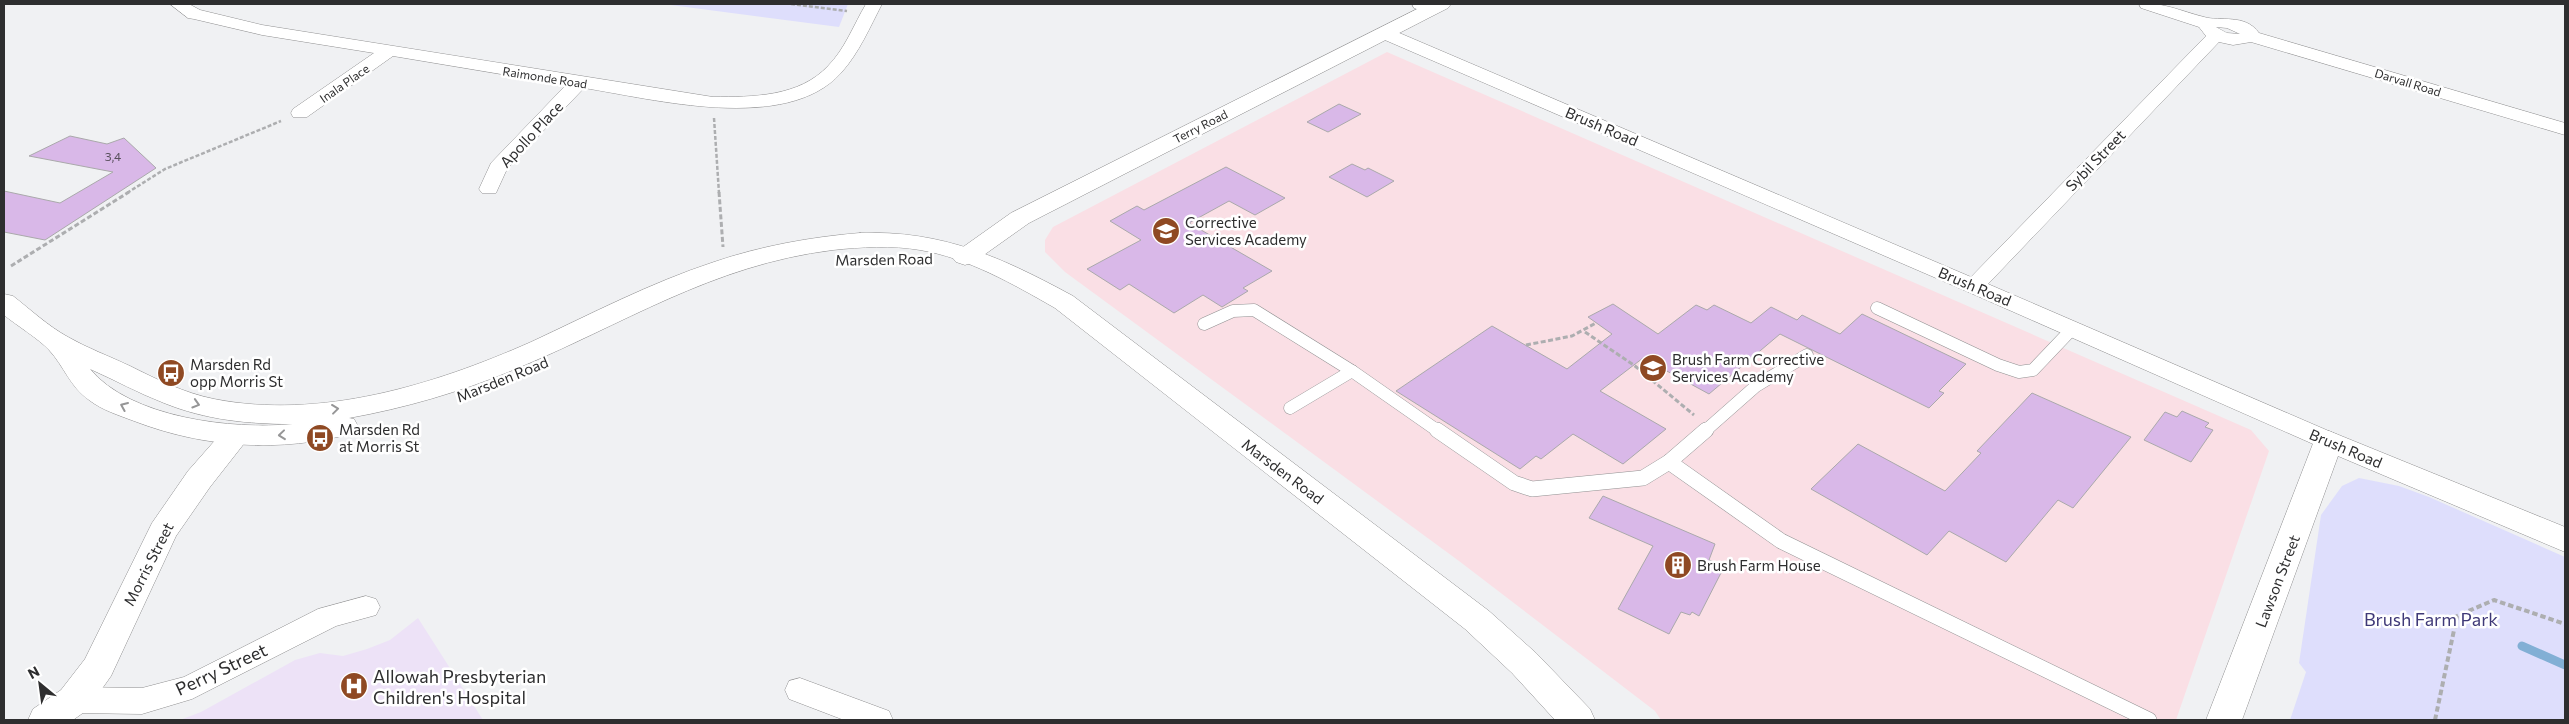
<svg xmlns="http://www.w3.org/2000/svg" width="2569" height="724" font-family="Commissioner,sans-serif">
  <rect width="100%" height="100%" fill="#f0f1f3"/>
  <!-- education -->
  <path fill="#fadfe5" d="M 1387,52 L 2251,430 L 2269,451 L 2176,720 L 1661,720 L 1655,711 L 1459,561 L 1065,272 L 1045,252 L 1045,240 L 1053,227 Z"/>
  <!-- medical -->
  <path fill="#ede2f7" d="M 418,618 L 483,720 L 180,720 L 201,712 L 295,660 L 320,653 L 343,656 L 367,649 L 390,640 Z"/>
  <!-- green -->
  <g fill="#dedefc">
    <path d="M 663,4 L 848,4 L 839,27 Z"/>
    <path d="M 2359,478 L 2399,486 L 2429,497 L 2565,557 L 2565,720 L 2290,720 L 2306,672 L 2299,663 L 2321,515 L 2342,486 Z"/>
  </g>
  <g fill="none" stroke-linecap="round" stroke-linejoin="round">
    <!-- stream -->
    <path stroke="#82afd5" stroke-width="9" d="M 2522,646 L 2565,665"/>
  </g>
  <!-- building -->
  <g fill="#d9b8e8" stroke="#aaa9ab">
    <path d="M 1339,104 L 1361,114 L 1328,132 L 1307,122 Z"/>
    <path d="M 70,136 L 107,144 L 124,138 L 156,168 L 45,240 L 4,232 L 4,191 L 60,203 L 113,172 L 29,156 Z"/>
    <path d="M 1352,164 L 1365,170 L 1368,168 L 1394,181 L 1367,197 L 1329,177 Z"/>
    <path d="M 1226,167 L 1285,198 L 1255,215 L 1229,201 L 1189,223 L 1272,271 L 1243,288 L 1248,291 L 1222,307 L 1203,295 L 1174,313 L 1129,284 L 1120,290 L 1087,269 L 1141,240 L 1110,221 L 1137,206 L 1144,210 Z"/>
    <path d="M 1613,304 L 1658,334 L 1696,305 L 1707,310 L 1714,305 L 1751,323 L 1771,307 L 1797,320 L 1802,315 L 1840,334 L 1862,314 L 1966,364 L 1939,391 L 1944,393 L 1929,408 L 1780,334 L 1709,394 L 1643,358 L 1600,391 L 1666,429 L 1623,464 L 1573,434 L 1541,459 L 1536,456 L 1520,469 L 1396,391 L 1492,326 L 1567,369 L 1612,334 L 1588,317 Z"/>
    <path d="M 2032,393 L 2131,437 L 2073,508 L 2058,500 L 2006,562 L 1949,531 L 1927,555 L 1811,489 L 1858,444 L 1945,491 L 1981,453 L 1977,451 Z"/>
    <path d="M 2182,411 L 2209,423 L 2205,427 L 2213,430 L 2191,462 L 2144,440 L 2165,412 L 2177,417 Z"/>
    <path d="M 1603,496 L 1715,544 L 1709,560 L 1714,562 L 1713,567 L 1723,569 L 1699,616 L 1692,612 L 1690,615 L 1681,612 L 1669,634 L 1618,609 L 1653,546 L 1589,518 Z"/>
  </g>
  <g fill="none" stroke-linecap="round" stroke-linejoin="round">
    <!-- service-far1 casing -->
    <g stroke="#909091" stroke-width="13">
      <g id="service-far1">
        <path d="M 1877,308 L 1998,365 L 2019,372 L 2033,370 L 2072,329"/>
        <path d="M 1204,324 L 1233,311 L 1254,310 L 1352,371 L 1438,431"/>
        <path d="M 1290,408 L 1352,371"/>
        <path d="M 1705,431 L 1756,386 L 1807,355"/>
      </g>
    </g>
    <!-- service casing -->
    <g stroke="#909091" stroke-width="16">
      <g id="service">
        <path d="M 1437,430 L 1514,483 L 1532,489 L 1643,478 L 1669,462 L 1706,430"/>
        <path d="M 1669,462 L 1781,541 L 2149,720"/>
      </g>
    </g>
    <!-- minor casing -->
    <g stroke="#909091" stroke-width="1">
      <g id="minor">
        <path d="M 170,4 L 189,4 L 200,10 L 262,25 L 713,97 C 753,97 799,97 828,66 C 845,49 854,24 866,4 L 882,4 C 870,27 859,53 841,73 C 786,134 654,99 584,88 L 507,169 L 496,193 L 482,193 L 479,189 L 491,163 L 566,85 L 393,56 L 307,117 L 293,117 L 291,113 L 293,109 L 374,53 L 262,35 L 194,19 L 188,18 Z"/>
        <path d="M 1412,4 L 1432,4 L 1438,9 L 1430,14 L 1414,8 Z"/>
        <path d="M 2139,4 C 2164,2 2180,11 2204,17 C 2220,22 2245,13 2259,33 L 2565,123 L 2565,135 L 2251,42 L 2233,45 L 2219,42 L 1988,284 L 2338,435 L 2342,441 L 2338,447 L 2329,450 L 2320,447 L 1966,291 L 1378,37 L 1375,33 L 1378,29 L 1390,29 L 1971,277 L 2206,36 L 2199,27 L 2141,8 ZM 2216,27 L 2227,28 L 2240,34 L 2227,33 Z"/>
        <path d="M 366,596 L 376,599 L 380,607 L 376,615 L 336,626 L 192,699 L 142,714 L 74,713 L 63,709 L 59,700 L 63,691 L 74,687 L 142,688 L 184,677 L 318,609 Z"/>
        <path d="M 800,678 L 889,711 L 893,720 L 844,720 L 789,699 L 785,690 L 789,681 Z"/>
      </g>
    </g>
    <!-- tertiary casing -->
    <g stroke="#909091" stroke-width="1">
      <g id="tertiary">
        <path d="M 1427,4 L 1451,4 L 1448,8 L 1029,223 L 974,262 L 965,265 L 956,262 L 952,257 L 956,252 L 1011,213 Z"/>
        <path d="M 235,426 L 245,429 L 250,436 L 210,487 L 176,536 L 111,676 L 87,710 L 73,720 L 28,720 L 33,709 L 61,690 L 85,659 L 152,523 L 188,471 L 225,429 Z"/>
      </g>
    </g>
    <!-- primary casing -->
    <g stroke="#909091" stroke-width="1">
      <path id="primary" d="M 2329,431 L 2565,527 L 2565,552 L 2338,456 L 2242,720 L 2206,720 L 2314,441 L 2319,434 Z"/>
    </g>
    <!-- trunk casing -->
    <g stroke="#909091" stroke-width="1">
      <path id="trunk" d="M 860,233 C 943,230 1003,258 1073,296 L 1489,611 L 1536,653 L 1590,709 L 1595,720 L 1555,720 L 1512,673 L 1465,629 L 1055,308 C 1013,284 968,258 920,250 C 892,245 861,247 833,250 C 711,265 623,325 513,370 C 460,392 405,408 349,418 L 354,419 L 358,426 L 354,433 C 281,453 204,448 134,421 C 118,415 102,410 89,400 C 70,387 64,366 49,350 C 39,339 16,325 4,315 L 4,294 L 13,296 C 31,310 48,326 68,337 C 87,348 109,356 130,366 C 156,379 184,393 214,399 C 320,420 434,385 531,342 C 591,314 650,283 714,262 C 761,246 811,237 860,233 ZM 90,369 C 115,380 138,393 164,403 C 206,420 248,424 293,424 C 233,430 130,418 90,369 Z"/>
    </g>
    <!-- path-far2 -->
    <g stroke="#adaeb0" stroke-width="2.5" stroke-dasharray="4 2" stroke-linecap="butt">
      <path d="M 791,4 L 847,11"/>
      <path d="M 714,118 L 719,193"/>
      <path d="M 127,193 L 165,169 L 281,121"/>
    </g>
    <!-- path-far1 -->
    <g stroke="#adaeb0" stroke-width="3" stroke-dasharray="5 2.5" stroke-linecap="butt">
      <path d="M 719,192 L 723,247"/>
      <path d="M 11,266 L 129,192"/>
      <path d="M 1585,332 L 1635,366 L 1694,415"/>
      <path d="M 1526,345 L 1572,336 L 1596,323"/>
    </g>
    <!-- path -->
    <path stroke="#adaeb0" stroke-width="4" stroke-dasharray="5.5 3" stroke-linecap="butt" d="M 2435,720 L 2457,616 L 2494,600 L 2565,624"/>
    <!-- service-far1 -->
    <use href="#service-far1" stroke="#fff" stroke-width="12"/>
    <!-- service -->
    <use href="#service" stroke="#fff" stroke-width="15"/>
    <!-- minor -->
    <use href="#minor" fill="#fff" fill-rule="evenodd"/>
    <!-- tertiary -->
    <use href="#tertiary" fill="#fff" fill-rule="evenodd"/>
    <!-- primary -->
    <use href="#primary" fill="#fff" fill-rule="evenodd"/>
    <!-- trunk -->
    <use href="#trunk" fill="#fff" fill-rule="evenodd"/>
  </g>
  <!-- one-way arrows -->
  <defs><path id="oneway-chevron" d="M-2-3.5L2.5 0L-2 3.5" fill="none" stroke-width="1.6" stroke-linecap="round" stroke-linejoin="round" transform="scale(1.25)"/></defs>
  <g stroke="#969697">
    <use href="#oneway-chevron" transform="translate(196 404) rotate(17)"/>
    <use href="#oneway-chevron" transform="translate(124 406) rotate(-157)"/>
    <use href="#oneway-chevron" transform="translate(335 409) rotate(-7)"/>
    <use href="#oneway-chevron" transform="translate(282 435) rotate(174)"/>
  </g>
  <!-- icons -->
  <defs>
    <g id="university-disc" transform="scale(1.4375)"><circle r="9.5" fill="#8f4923" stroke="#fff"/><path d="M0-5L7-2L0 1L-7-2ZM-4 1L0 2.5L4 1V4Q0 6-4 4Z" fill="#fff"/></g>
    <g id="school-disc" transform="scale(1.4375)"><circle r="9.5" fill="#8f4923" stroke="#fff"/><path d="M0-5L7-2L0 1L-7-2ZM-4 1L0 2.5L4 1V4Q0 6-4 4Z" fill="#fff"/></g>
    <g id="bus-disc" transform="scale(1.4375)"><circle r="9.5" fill="#8f4923" stroke="#fff"/><path d="M-5-6H5V4H4V6H2V4H-2V6H-4V4H-5ZM-3.5-4V0h7V-4ZM-3.5 1.2v1.5H-2V1.2ZM2 1.2v1.5H3.5V1.2Z" fill="#fff"/></g>
    <g id="building-disc" transform="scale(1.4375)"><circle r="9.5" fill="#8f4923" stroke="#fff"/><path d="M-4-6H4V6H1V3H-1V6H-4ZM-2.5-4.3h1.7v1.8h-1.7ZM.8-4.3h1.7v1.8H.8ZM-2.5-1h1.7V.8h-1.7ZM.8-1h1.7V.8H.8Z" fill="#fff"/></g>
    <g id="hospital-disc" transform="scale(1.4375)"><circle r="9.5" fill="#8f4923" stroke="#fff"/><path d="M-5-5h3v3.5h4V-5h3V5h-3V1.5h-4V5h-3Z" fill="#fff"/></g>
  </defs>
  <g fill-rule="evenodd">
    <use href="#university-disc" x="1166" y="231"/>
    <use href="#school-disc" x="1653" y="368"/>
    <use href="#bus-disc" x="171" y="373"/>
    <use href="#bus-disc" x="320" y="438"/>
    <use href="#building-disc" x="1678" y="565"/>
    <use href="#hospital-disc" x="354" y="686"/>
  </g>
  <g text-anchor="middle" dominant-baseline="central" stroke-width="5" stroke-linejoin="round" paint-order="stroke">
    <!-- far-street labels -->
    <g font-size="12" fill="#2e2e2f" stroke="#fff">
      <text transform="translate(545 77) rotate(9)">Raimonde Road</text>
      <text transform="translate(2408 82) rotate(17)">Darvall Road</text>
      <text transform="translate(344 83) rotate(-35)">Inala Place</text>
      <text transform="translate(1200 126) rotate(-27)">Terry Road</text>
    </g>
    <!-- number labels -->
    <g font-size="12" fill="#59505d">
      <text x="113" y="156">3,4</text>
    </g>
    <!-- street labels -->
    <g font-size="15" fill="#2e2e2f" stroke="#fff">
      <text transform="translate(1602 126) rotate(23)">Brush Road</text>
      <text transform="translate(531 134) rotate(-47)">Apollo Place</text>
      <text transform="translate(2095 160) rotate(-46)">Sybil Street</text>
      <text transform="translate(884 259) rotate(-1)">Marsden Road</text>
      <text transform="translate(1975 286) rotate(23)">Brush Road</text>
      <text transform="translate(502 379) rotate(-22)">Marsden Road</text>
      <text transform="translate(2346 448) rotate(23)">Brush Road</text>
      <text transform="translate(1283 471) rotate(37)">Marsden Road</text>
      <text transform="translate(148 564) rotate(-63)">Morris Street</text>
      <text transform="translate(2277 581) rotate(-69)">Lawson Street</text>
    </g>
    <!-- poi labels -->
    <g font-size="15" fill="#2e2e2f" stroke="#fff" text-anchor="start">
      <text x="1185" y="222">Corrective<tspan x="1185" dy="17">Services Academy</tspan></text>
      <text x="1672" y="359">Brush Farm Corrective<tspan x="1672" dy="17">Services Academy</tspan></text>
      <text x="190" y="364">Marsden Rd<tspan x="190" dy="17">opp Morris St</tspan></text>
      <text x="339" y="429">Marsden Rd<tspan x="339" dy="17">at Morris St</tspan></text>
      <text x="1697" y="565">Brush Farm House</text>
    </g>
    <!-- near-park labels -->
    <g font-size="18" fill="#3f3978" stroke="#fff">
      <text x="2431" y="619">Brush Farm Park</text>
    </g>
    <!-- near-street labels -->
    <g font-size="18" fill="#2e2e2f" stroke="#fff">
      <text transform="translate(221 669) rotate(-25)">Perry Street</text>
    </g>
    <!-- near-poi labels -->
    <g font-size="18" fill="#2e2e2f" stroke="#fff" text-anchor="start">
      <text x="373" y="676">Allowah Presbyterian<tspan x="373" dy="21">Children's Hospital</tspan></text>
    </g>
  </g>
  <!-- border -->
  <rect width="2569" height="724" fill="none" stroke="#2e2e2f" stroke-width="10"/>
  <!-- north arrow -->
  <g transform="translate(40 684) rotate(331)" stroke="#ffffff" stroke-width="4" paint-order="stroke">
  <path d="M0-4L9 19L0 12L-9 19Z" fill="#2e2e2f"/>
  <text y="-8" font-size="14" font-weight="bold" text-anchor="middle" fill="#2e2e2f">N</text>
  </g>
</svg>
